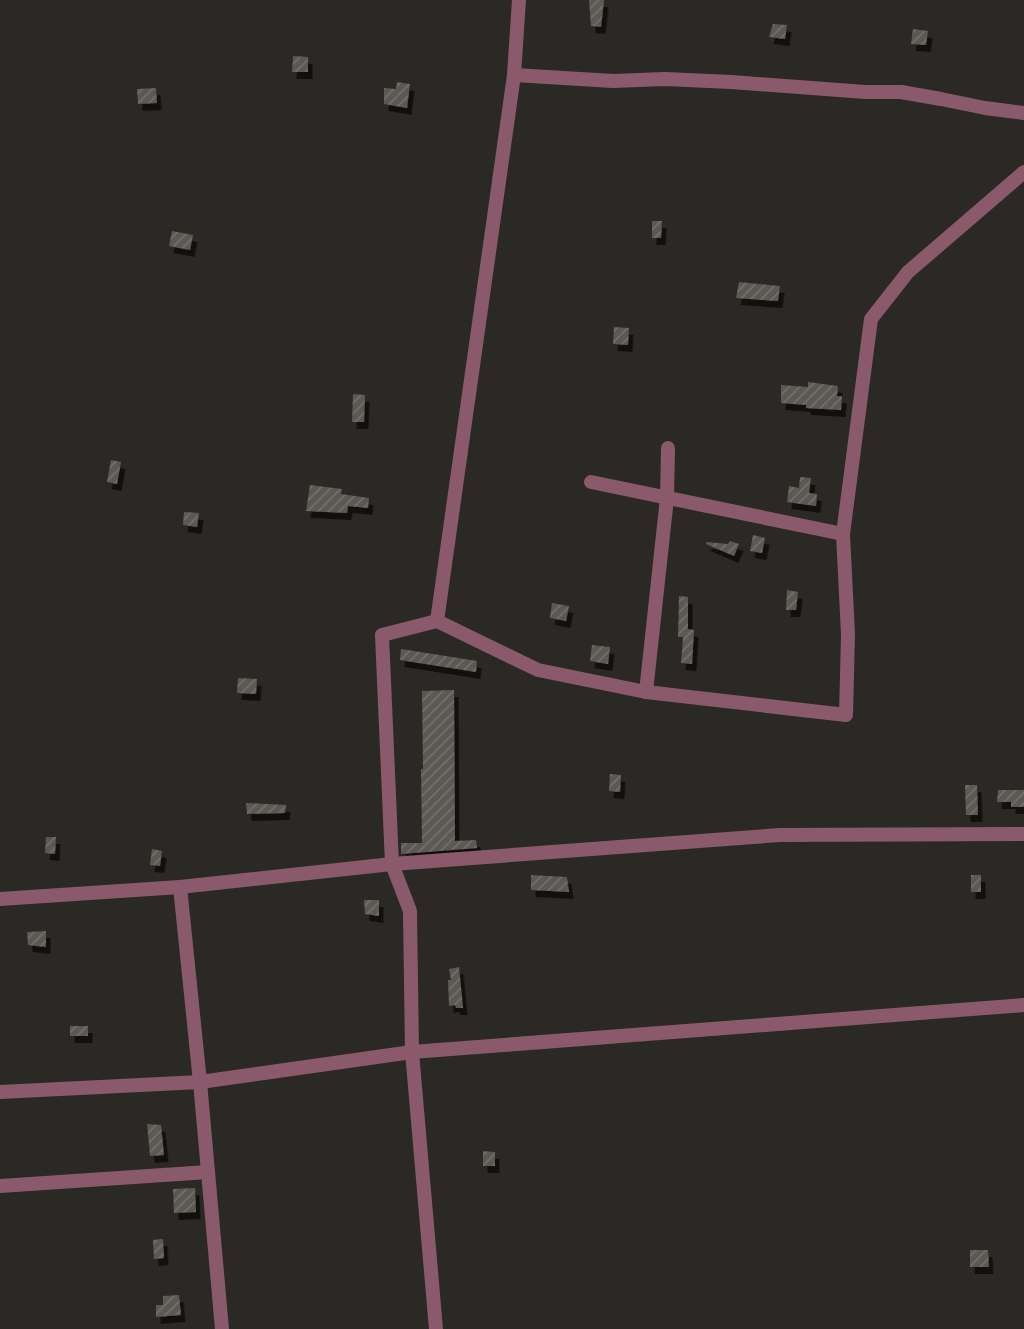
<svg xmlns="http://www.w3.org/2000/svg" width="1024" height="1329" font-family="Georgia,serif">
  <defs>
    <pattern id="building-hatch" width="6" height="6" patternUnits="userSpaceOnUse" patternTransform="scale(1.75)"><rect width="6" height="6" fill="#5b5853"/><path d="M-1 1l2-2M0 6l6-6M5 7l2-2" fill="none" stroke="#73706b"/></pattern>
    <filter id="shadow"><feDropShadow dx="4.5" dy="7" stdDeviation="0" flood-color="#0009"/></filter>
  </defs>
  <rect width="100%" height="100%" fill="#2b2925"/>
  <!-- building -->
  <g fill="url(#building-hatch)" filter="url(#shadow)">
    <path d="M 589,0 L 604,0 L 601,27 L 591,26 Z"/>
    <path d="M 773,24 L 787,25 L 785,39 L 769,37 Z"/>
    <path d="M 913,29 L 928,31 L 926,45 L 911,44 Z"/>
    <path d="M 293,56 L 308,57 L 308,72 L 292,72 Z"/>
    <path d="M 397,82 L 410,84 L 407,108 L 384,104 L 384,88 L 396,89 Z"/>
    <path d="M 156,88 L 157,103 L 138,104 L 137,89 Z"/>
    <path d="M 652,221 L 662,221 L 661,238 L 652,238 Z"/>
    <path d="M 172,231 L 193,235 L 190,250 L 169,246 Z"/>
    <path d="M 739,282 L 780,286 L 778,301 L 736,298 Z"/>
    <path d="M 614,327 L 629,328 L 628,345 L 613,344 Z"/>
    <path d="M 808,382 L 838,386 L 837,396 L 842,396 L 841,410 L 806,408 L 806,405 L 781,403 L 781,385 L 808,387 Z"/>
    <path d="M 353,394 L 365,395 L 364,422 L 352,422 Z"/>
    <path d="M 111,460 L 121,462 L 117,484 L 107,482 Z"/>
    <path d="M 800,477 L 811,478 L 809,493 L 817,494 L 816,506 L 787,502 L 789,486 L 799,488 Z"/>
    <path d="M 310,485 L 342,489 L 341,494 L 369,498 L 368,508 L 348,506 L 347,513 L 306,511 Z"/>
    <path d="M 184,512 L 199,513 L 197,527 L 183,525 Z"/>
    <path d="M 753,535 L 765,538 L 762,553 L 750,551 Z"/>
    <path d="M 730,541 L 739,544 L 734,556 L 706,544 L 707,542 L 728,544 Z"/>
    <path d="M 787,590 L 798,592 L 796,610 L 786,610 Z"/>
    <path d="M 679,596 L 688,597 L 688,629 L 694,630 L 692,664 L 681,663 L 683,637 L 678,637 Z"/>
    <path d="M 552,603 L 569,606 L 566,621 L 550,618 Z"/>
    <path d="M 592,645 L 610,647 L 608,664 L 590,661 Z"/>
    <path d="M 401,649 L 477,661 L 476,672 L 400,660 Z"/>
    <path d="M 238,678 L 257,679 L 256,694 L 237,693 Z"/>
    <path d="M 454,690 L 455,841 L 476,840 L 477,848 L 401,854 L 401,843 L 422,843 L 421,769 L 423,769 L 422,691 Z"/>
    <path d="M 610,774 L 621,775 L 620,792 L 609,791 Z"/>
    <path d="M 965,785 L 977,785 L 978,815 L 966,815 Z"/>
    <path d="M 998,790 L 1024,790 L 1024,807 L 1011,807 L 1011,802 L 997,802 Z"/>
    <path d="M 246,803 L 286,805 L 285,813 L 247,814 Z"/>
    <path d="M 46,837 L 56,837 L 55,854 L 45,853 Z"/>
    <path d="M 152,849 L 162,851 L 160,866 L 150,865 Z"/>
    <path d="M 531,875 L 567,877 L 569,892 L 531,890 Z"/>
    <rect x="971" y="875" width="10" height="17"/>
    <path d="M 364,900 L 379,900 L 379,916 L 365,914 Z"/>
    <path d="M 46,931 L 46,947 L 28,945 L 27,932 Z"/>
    <path d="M 459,967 L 463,1008 L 456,1008 L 455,1005 L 449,1006 L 448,980 L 451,980 L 449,969 Z"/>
    <rect x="70" y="1026" width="18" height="10"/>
    <path d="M 147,1124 L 161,1125 L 164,1155 L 150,1156 Z"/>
    <path d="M 483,1151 L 495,1152 L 495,1166 L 483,1166 Z"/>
    <path d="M 195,1188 L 196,1212 L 174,1213 L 173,1189 Z"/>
    <path d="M 163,1239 L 164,1258 L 154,1259 L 153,1240 Z"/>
    <path d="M 970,1250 L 988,1250 L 989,1267 L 970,1267 Z"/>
    <path d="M 179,1295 L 181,1315 L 156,1317 L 156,1305 L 163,1305 L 163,1296 Z"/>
  </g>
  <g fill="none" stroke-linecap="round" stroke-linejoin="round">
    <!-- minor -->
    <g stroke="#8a5a6c" stroke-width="14">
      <path d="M 514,75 L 613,81 L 665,79 L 731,82 L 865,92 L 901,92 L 941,99 L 985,108 L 1024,113"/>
      <path d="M 591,482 L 843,534"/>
      <path d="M 437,621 L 514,75 L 519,0"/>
      <path d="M 646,692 L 667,498 L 668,448"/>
      <path d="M 180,887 L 200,1082 L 222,1329"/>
      <path d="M 0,899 L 180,887 L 392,864 L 780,835 L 1024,834"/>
      <path d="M 0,1092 L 200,1082 L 412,1052 L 1024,1005"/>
      <path d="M 0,1186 L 208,1172"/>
      <path d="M 436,1329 L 412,1052 L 410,911 L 392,864 L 382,635 L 437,621 L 538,670 L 646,692 L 846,715 L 848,634 L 843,534 L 871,319 L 908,272 L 1024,172"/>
    </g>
  </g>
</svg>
